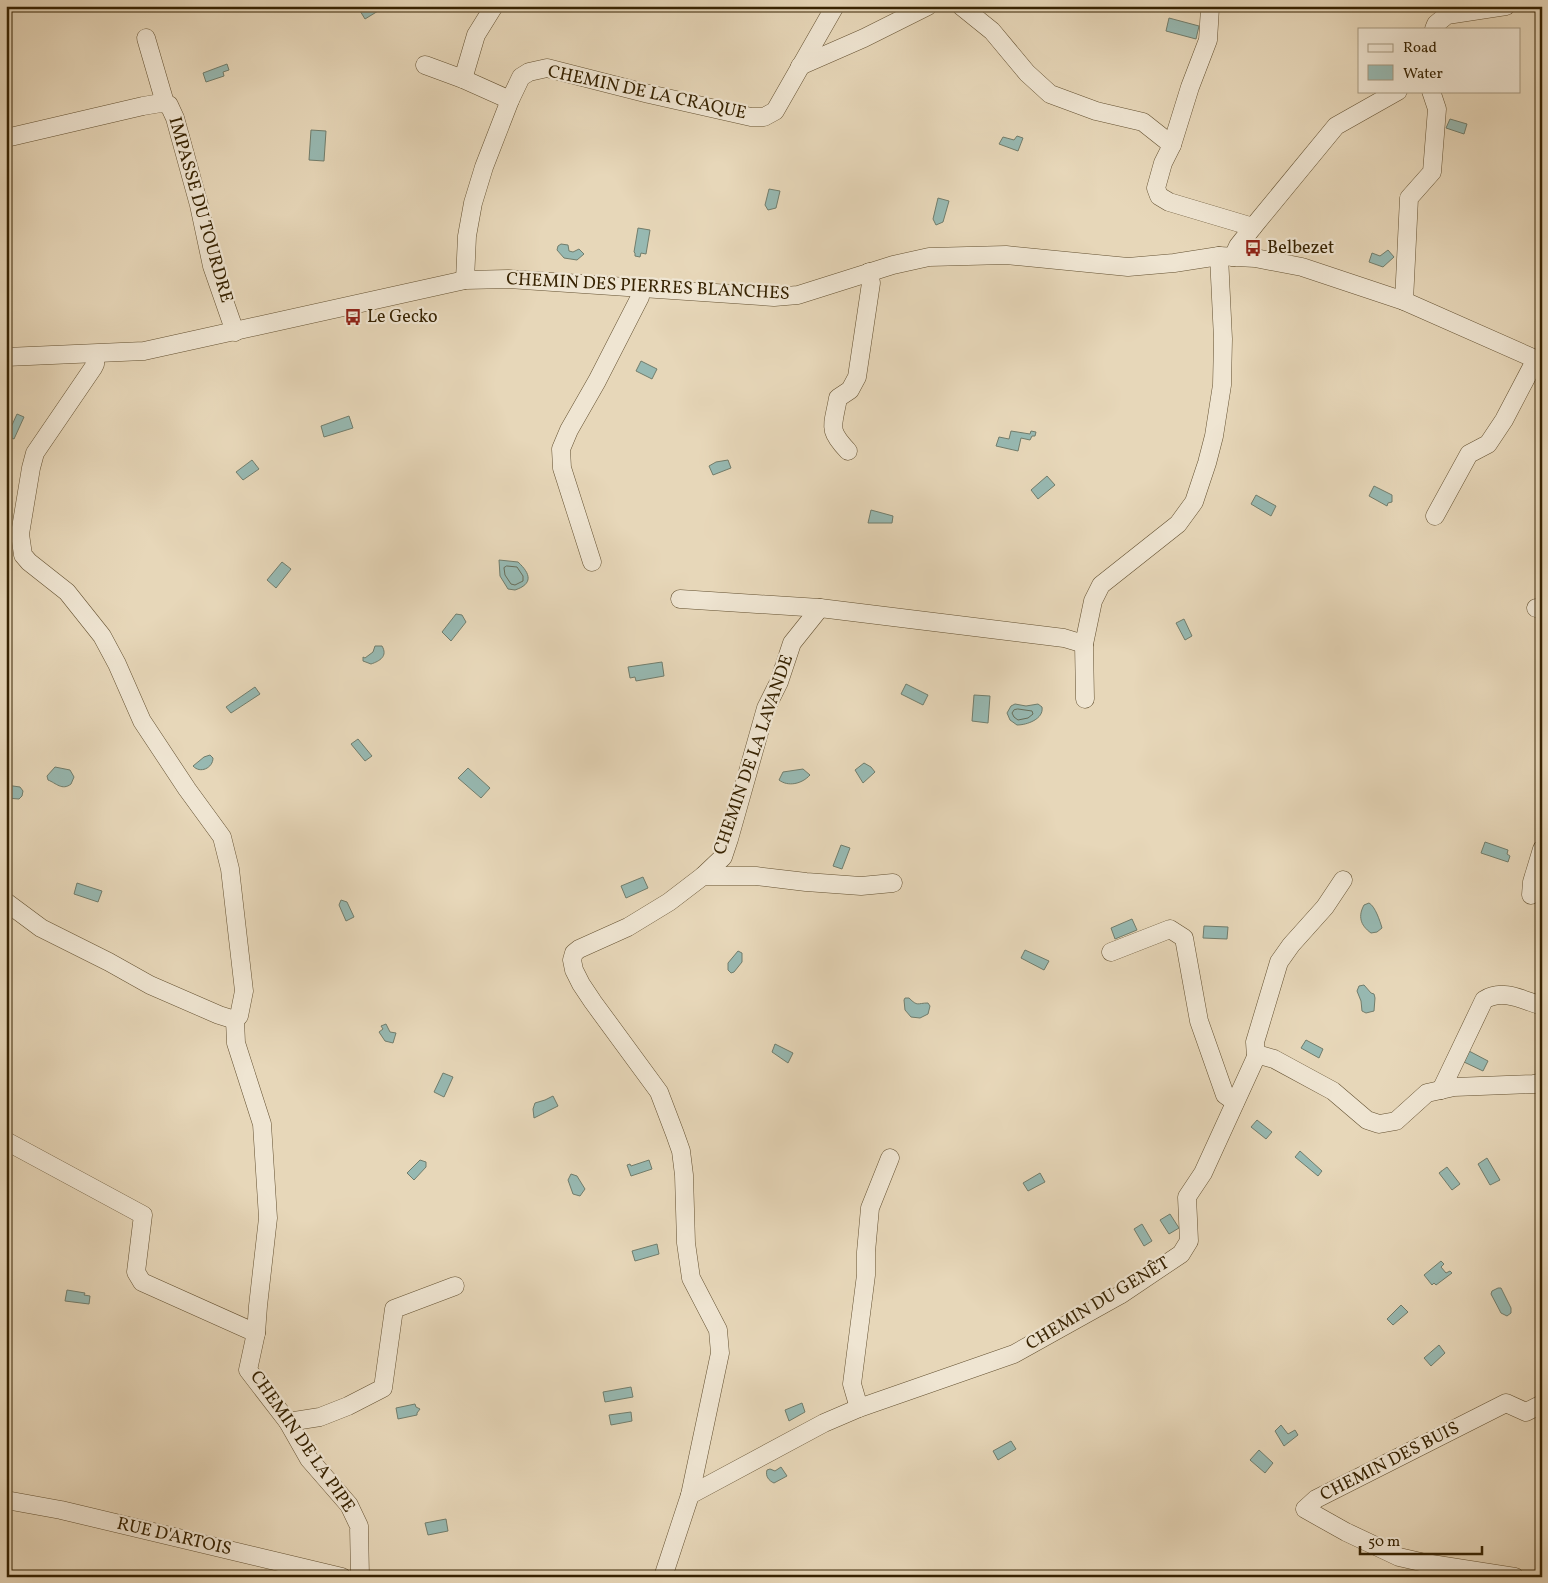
<svg xmlns="http://www.w3.org/2000/svg" width="1548" height="1583" font-family="Vollkorn,serif">
  <rect width="100%" height="100%" fill="#e7d7b9"/>
  <filter id="stains"><feTurbulence type="fractalNoise" baseFrequency=".004" numOctaves="4"/><feColorMatrix values="0 0 0 0 .2 0 0 0 0 .09 0 0 0 0 .02 0 0 0 .5 -.17"/></filter>
  <radialGradient id="worn" r=".72"><stop offset=".6" stop-color="#630" stop-opacity="0"/><stop offset="1" stop-color="#630" stop-opacity=".3"/></radialGradient>
  <!-- water -->
  <g fill="#97b9b2" stroke="#717d6c">
    <path d="M 357,6 L 382,6 L 383,8 L 365,19 Z"/>
    <path d="M 1169,18 L 1199,26 L 1196,39 L 1166,31 Z"/>
    <path d="M 227,64 L 229,70 L 223,72 L 224,76 L 206,82 L 203,73 Z"/>
    <path d="M 1450,119 L 1467,124 L 1464,134 L 1446,128 Z"/>
    <path d="M 311,130 L 326,131 L 324,161 L 309,160 Z"/>
    <path d="M 1017,136 L 1023,138 L 1018,151 L 999,144 L 1003,137 L 1014,140 Z"/>
    <path d="M 769,189 L 780,191 L 776,208 L 768,210 L 765,205 Z"/>
    <path d="M 938,198 L 949,201 L 943,222 L 936,225 L 933,219 Z"/>
    <path d="M 638,228 L 650,230 L 646,254 L 641,253 L 640,257 L 635,256 L 635,253 L 634,252 Z"/>
    <path d="M 561,244 L 568,245 L 569,251 L 573,252 L 579,249 L 584,254 L 577,260 L 564,258 L 557,250 L 558,246 Z"/>
    <path d="M 1388,250 L 1394,257 L 1383,267 L 1369,262 L 1372,253 L 1380,256 Z"/>
    <path d="M 641,361 L 657,369 L 652,379 L 636,371 Z"/>
    <path d="M 17,414 L 24,417 L 14,439 L 7,436 Z"/>
    <path d="M 349,416 L 353,428 L 324,437 L 321,426 Z"/>
    <path d="M 1011,431 L 1030,434 L 1031,431 L 1036,432 L 1035,436 L 1032,436 L 1030,440 L 1021,438 L 1018,451 L 996,446 L 999,437 L 1009,439 Z"/>
    <path d="M 252,460 L 259,469 L 243,480 L 236,472 Z"/>
    <path d="M 728,460 L 731,468 L 713,475 L 709,466 L 716,462 Z"/>
    <path d="M 1047,476 L 1055,485 L 1038,499 L 1031,490 Z"/>
    <path d="M 1374,486 L 1392,495 L 1392,502 L 1388,503 L 1387,506 L 1369,496 Z"/>
    <path d="M 1256,495 L 1276,506 L 1271,516 L 1251,504 Z"/>
    <path d="M 871,510 L 893,516 L 892,523 L 868,523 Z"/>
    <path d="M 499,560 L 518,562 C 531,574 533,584 515,590 L 508,589 L 500,576 Z"/>
    <path d="M 282,562 L 291,569 L 276,588 L 267,580 Z"/>
    <path d="M 456,614 L 462,615 L 466,622 L 451,641 L 442,632 Z"/>
    <path d="M 1184,619 L 1192,636 L 1185,640 L 1176,623 Z"/>
    <path d="M 375,646 L 382,646 C 388,656 380,661 371,664 L 363,661 L 363,657 L 365,658 L 373,652 Z"/>
    <path d="M 662,662 L 664,676 L 636,681 L 635,677 L 630,678 L 628,667 Z"/>
    <path d="M 906,684 L 928,695 L 923,705 L 901,694 Z"/>
    <path d="M 255,687 L 260,694 L 231,713 L 226,707 Z"/>
    <path d="M 974,695 L 990,696 L 988,723 L 972,721 Z"/>
    <path d="M 1015,704 L 1026,706 L 1038,704 L 1042,707 C 1044,719 1027,725 1017,725 L 1010,720 L 1007,713 L 1011,706 Z"/>
    <path d="M 358,739 L 372,756 L 365,761 L 351,744 Z"/>
    <path d="M 210,755 L 213,758 C 213,768 200,774 193,766 L 204,757 Z"/>
    <path d="M 864,763 L 871,767 L 875,772 L 863,783 L 855,770 Z"/>
    <path d="M 55,767 L 70,770 L 74,777 L 71,784 C 62,791 56,783 48,780 L 47,776 Z"/>
    <path d="M 468,768 L 490,788 L 481,798 L 458,778 Z"/>
    <path d="M 803,769 L 810,775 C 802,784 788,787 779,780 L 783,772 Z"/>
    <path d="M 6,785 L 20,787 L 23,791 L 22,796 L 19,799 L 6,798 Z"/>
    <path d="M 1485,842 L 1508,850 L 1507,854 L 1510,856 L 1508,862 L 1481,853 Z"/>
    <path d="M 841,845 L 850,848 L 842,869 L 833,866 Z"/>
    <path d="M 643,877 L 648,888 L 626,898 L 621,886 Z"/>
    <path d="M 77,883 L 102,891 L 98,902 L 74,894 Z"/>
    <path d="M 341,900 L 347,902 L 354,917 L 346,921 L 339,905 Z"/>
    <path d="M 1369,903 C 1375,906 1380,921 1382,928 L 1377,932 L 1371,933 C 1360,925 1358,916 1364,905 Z"/>
    <path d="M 1132,919 L 1137,930 L 1115,939 L 1111,928 Z"/>
    <path d="M 1204,926 L 1228,927 L 1227,939 L 1203,938 Z"/>
    <path d="M 1025,950 L 1049,961 L 1044,970 L 1021,958 Z"/>
    <path d="M 738,951 L 742,953 L 742,962 L 734,972 L 731,973 L 728,970 L 728,963 Z"/>
    <path d="M 1364,985 L 1371,993 L 1374,994 L 1375,998 L 1374,1011 L 1366,1013 L 1362,1011 L 1361,1001 L 1357,991 L 1359,986 Z"/>
    <path d="M 905,998 L 909,998 C 918,1007 917,1003 928,1003 L 930,1006 L 928,1014 L 920,1018 L 911,1017 L 905,1010 L 904,1000 Z"/>
    <path d="M 386,1024 L 390,1032 L 396,1033 L 393,1043 L 385,1041 L 379,1032 L 383,1029 L 381,1026 Z"/>
    <path d="M 1306,1040 L 1323,1049 L 1319,1058 L 1301,1048 Z"/>
    <path d="M 775,1044 L 793,1053 L 788,1063 L 772,1052 Z"/>
    <path d="M 1469,1051 L 1488,1061 L 1483,1071 L 1464,1062 Z"/>
    <path d="M 443,1073 L 453,1077 L 444,1097 L 434,1092 Z"/>
    <path d="M 553,1096 L 558,1106 L 534,1118 L 533,1109 L 535,1103 L 545,1100 Z"/>
    <path d="M 1257,1120 L 1272,1132 L 1266,1139 L 1251,1127 Z"/>
    <path d="M 1300,1151 L 1322,1171 L 1318,1176 L 1295,1157 Z"/>
    <path d="M 1487,1158 L 1500,1180 L 1490,1185 L 1478,1164 Z"/>
    <path d="M 420,1160 L 426,1162 L 426,1167 L 414,1180 L 407,1173 Z"/>
    <path d="M 649,1160 L 652,1169 L 631,1176 L 627,1165 L 630,1164 L 631,1166 Z"/>
    <path d="M 1447,1167 L 1460,1184 L 1452,1190 L 1439,1173 Z"/>
    <path d="M 1040,1173 L 1045,1182 L 1028,1191 L 1023,1183 Z"/>
    <path d="M 571,1174 L 577,1176 L 585,1189 L 580,1196 L 573,1194 L 568,1180 Z"/>
    <path d="M 1170,1214 L 1179,1228 L 1169,1234 L 1160,1220 Z"/>
    <path d="M 1142,1224 L 1152,1241 L 1144,1246 L 1134,1229 Z"/>
    <path d="M 657,1244 L 659,1254 L 635,1261 L 632,1251 Z"/>
    <path d="M 1441,1261 L 1444,1264 L 1441,1267 L 1446,1273 L 1450,1271 L 1452,1273 L 1436,1285 L 1434,1283 L 1432,1285 L 1424,1275 Z"/>
    <path d="M 1498,1288 L 1501,1288 L 1511,1308 L 1511,1313 L 1507,1316 L 1501,1313 L 1491,1294 L 1492,1291 Z"/>
    <path d="M 67,1290 L 85,1293 L 84,1295 L 90,1296 L 89,1304 L 65,1301 Z"/>
    <path d="M 1401,1305 L 1408,1312 L 1393,1325 L 1387,1319 Z"/>
    <path d="M 1439,1345 L 1445,1353 L 1431,1366 L 1424,1358 Z"/>
    <path d="M 631,1387 L 633,1397 L 605,1402 L 603,1392 Z"/>
    <path d="M 802,1403 L 805,1412 L 789,1421 L 785,1410 Z"/>
    <path d="M 415,1404 L 416,1407 L 420,1409 L 417,1413 L 417,1415 L 398,1419 L 396,1408 Z"/>
    <path d="M 631,1412 L 632,1421 L 611,1425 L 609,1415 Z"/>
    <path d="M 1281,1425 L 1288,1434 L 1295,1430 L 1298,1435 L 1284,1446 L 1275,1431 Z"/>
    <path d="M 1011,1441 L 1016,1449 L 998,1460 L 993,1451 Z"/>
    <path d="M 1259,1450 L 1273,1463 L 1265,1473 L 1250,1460 Z"/>
    <path d="M 781,1467 L 787,1476 L 774,1483 C 769,1481 765,1476 767,1470 L 770,1469 L 775,1471 Z"/>
    <path d="M 446,1519 L 448,1531 L 428,1535 L 425,1523 Z"/>
  </g>
  <g fill="none" stroke-linecap="round" stroke-linejoin="round">
    <!-- shore -->
    <g stroke="#676e5a" stroke-width="1">
      <path d="M 507,566 L 517,567 L 523,576 L 523,581 L 515,585 L 511,584 L 505,575 L 504,568 Z"/>
      <path d="M 1018,709 L 1032,711 L 1033,714 L 1028,718 L 1018,720 L 1014,717 L 1012,713 L 1014,710 Z"/>
    </g>
    <!-- minor casing -->
    <g stroke="#635030" stroke-width="19">
      <g id="minor">
        <path d="M 961,6 L 992,31 L 1027,73 L 1050,94 L 1096,111 L 1143,122 L 1172,145"/>
        <path d="M 1210,8 L 1208,40 L 1190,87 L 1172,145 L 1163,163 L 1156,188 L 1159,196 L 1169,202 L 1253,227"/>
        <path d="M 1434,29 L 1436,24 L 1447,15 L 1506,6"/>
        <path d="M 146,38 L 165,103"/>
        <path d="M 425,65 L 463,79 L 510,100"/>
        <path d="M 800,66 L 864,38 L 928,6"/>
        <path d="M 463,79 L 476,35 L 494,6"/>
        <path d="M 6,138 L 143,106 L 161,103 L 169,105 L 175,118 L 199,205 L 212,266 L 235,332"/>
        <path d="M 1233,257 L 1238,246 L 1253,227 L 1336,126 L 1398,91"/>
        <path d="M 465,280 L 467,236 L 473,203 L 484,167 L 510,100 L 521,77 L 529,72 L 547,68 L 649,94 L 751,117 L 764,117 L 775,111 L 835,6"/>
        <path d="M 1404,301 L 1409,198 L 1432,172 L 1437,109 L 1431,91"/>
        <path d="M 96,354 L 95,364 L 93,368 L 35,453 L 31,468 L 20,534 L 23,555 L 29,562 L 67,592 L 102,636 L 117,664 L 142,721 L 187,789 L 222,837 L 230,869 L 244,991 L 239,1016 L 235,1020 L 236,1043 L 262,1124 L 268,1218 L 258,1306 L 256,1333 L 248,1370 L 288,1422 L 309,1459 L 349,1505 L 359,1526 L 360,1577"/>
        <path d="M 6,357 L 144,351 L 465,280 L 508,279 L 774,297 L 798,295 L 893,265 L 929,257 L 1006,255 L 1128,267 L 1174,263 L 1219,256 L 1255,258 L 1302,267 L 1404,301 L 1542,362"/>
        <path d="M 848,451 C 827,429 833,427 838,398 L 850,390 L 857,377 L 871,283 L 869,272"/>
        <path d="M 1435,516 L 1469,454 L 1488,444 L 1504,420 L 1536,359"/>
        <path d="M 592,562 L 562,468 L 561,449 L 569,430 L 597,381 L 640,297 L 641,289"/>
        <path d="M 680,599 L 820,608 L 1064,638 L 1084,644"/>
        <path d="M 1536,608 L 1542,609"/>
        <path d="M 1085,699 L 1084,644 L 1093,601 L 1101,585 L 1178,524 L 1194,502 L 1207,463 L 1214,436 L 1222,385 L 1223,339 L 1219,256"/>
        <path d="M 703,876 L 723,857 L 729,839 L 766,708 L 779,682 L 792,643 L 820,608"/>
        <path d="M 1531,895 L 1532,882 L 1542,849"/>
        <path d="M 6,902 L 41,928 L 109,962 L 150,985 L 219,1015 L 235,1020"/>
        <path d="M 1111,952 L 1170,929 L 1184,938 L 1199,1021 L 1225,1095 L 1235,1102"/>
        <path d="M 1256,1057 L 1255,1042 L 1279,962 L 1291,945 L 1325,907 L 1343,880"/>
        <path d="M 1441,1090 L 1484,1000 C 1502,988 1523,1000 1542,1006"/>
        <path d="M 6,1141 L 143,1215 L 136,1272 L 142,1282 L 256,1333"/>
        <path d="M 859,1408 L 852,1384 L 866,1275 L 866,1252 L 870,1208 L 890,1158"/>
        <path d="M 288,1422 L 320,1417 L 348,1406 L 383,1388 L 394,1309 L 455,1286"/>
        <path d="M 690,1495 L 824,1423 L 859,1408 L 1014,1354 L 1120,1295 L 1181,1254 L 1189,1241 L 1187,1197 L 1203,1173 L 1256,1057 L 1260,1055 L 1274,1059 L 1333,1091 L 1367,1120 L 1379,1124 L 1396,1121 L 1427,1093 L 1454,1087 L 1534,1084 L 1542,1082"/>
        <path d="M 6,1500 L 61,1510 L 342,1577"/>
        <path d="M 663,1577 L 690,1495 L 720,1353 L 718,1330 L 691,1278 L 686,1243 L 684,1175 L 681,1151 L 675,1134 L 659,1092 L 593,1002 L 581,984 L 574,970 L 572,960 L 574,953 L 579,949 L 628,927 L 669,902 L 703,876 L 756,876 L 806,882 L 861,886 L 893,883"/>
        <path d="M 1515,1577 L 1425,1563 L 1399,1557 L 1346,1532 L 1305,1509 L 1316,1499 L 1506,1403 L 1526,1412 L 1542,1404"/>
      </g>
    </g>
    <!-- minor -->
    <use href="#minor" stroke="#efe5d2" stroke-width="18"/>
  </g>
  <!-- icons -->
  <defs>
    <g id="bus-bare" transform="scale(1.35)"><path d="M-5-6H5V4H4V6H2V4H-2V6H-4V4H-5ZM-3.5-4V0h7V-4ZM-3.5 1.2v1.5H-2V1.2ZM2 1.2v1.5H3.5V1.2Z" fill="#8f2418" stroke="#efe5d2" stroke-width="2.5" paint-order="stroke"/></g>
  </defs>
  <g fill-rule="evenodd">
    <use href="#bus-bare" x="1253" y="248"/>
    <use href="#bus-bare" x="353" y="317"/>
  </g>
  <g text-anchor="middle" dominant-baseline="central" stroke-width="4.5" stroke-linejoin="round" paint-order="stroke">
    <!-- street labels -->
    <g font-size="18" fill="#372302" stroke="#efe5d2">
      <text transform="translate(647 93) rotate(12)">CHEMIN DE LA CRAQUE</text>
      <text transform="translate(200 210) rotate(74)">IMPASSE DU TOURDRE</text>
      <text transform="translate(648 287) rotate(3)">CHEMIN DES PIERRES BLANCHES</text>
      <text transform="translate(754 755) rotate(-71)">CHEMIN DE LA LAVANDE</text>
      <text transform="translate(1098 1304) rotate(-31)">CHEMIN DU GENÊT</text>
      <text transform="translate(302 1442) rotate(55)">CHEMIN DE LA PIPE</text>
      <text transform="translate(1390 1462) rotate(-27)">CHEMIN DES BUIS</text>
      <text transform="translate(174 1537) rotate(13)">RUE D'ARTOIS</text>
    </g>
    <!-- poi labels -->
    <g font-size="18" fill="#372302" stroke="#efe5d2" text-anchor="start">
      <text x="1267" y="248">Belbezet</text>
      <text x="367" y="317">Le Gecko</text>
    </g>
  </g>
  <!-- margin -->
  <rect width="1548" height="1583" fill="none" stroke="#e7d7b9" stroke-width="25"/>
  <rect x="8" y="8" width="1533" height="1568" fill="none" stroke="#372302" stroke-width="2.5"/>
  <rect x="12" y="12" width="1523" height="1558" fill="none" stroke="#372302"/>
  <!-- legend -->
  <rect x="1358" y="28" width="162" height="65" fill="#efe5d2" stroke="#a5977f"/>
  <rect x="1368" y="44" width="25" height="8" fill="#efe5d2" stroke="#a5977f"/>
  <text x="1403" y="52" font-size="15" fill="#372302">Road</text>
  <rect x="1368" y="65" width="25" height="15" fill="#97b9b2" stroke="#a5977f"/>
  <text x="1403" y="78" font-size="15" fill="#372302">Water</text>
  <!-- scale -->
  <path d="M1360 1546v8h122v-8" fill="none" stroke="#372302" stroke-width="2.5"/>
  <text x="1368" y="1546" font-size="15" fill="#372302" stroke="#efe5d2" stroke-width="4" paint-order="stroke">50 m</text>
  <rect width="100%" height="100%" filter="url(#stains)"/>
  <rect width="100%" height="100%" fill="url(#worn)"/>
</svg>
